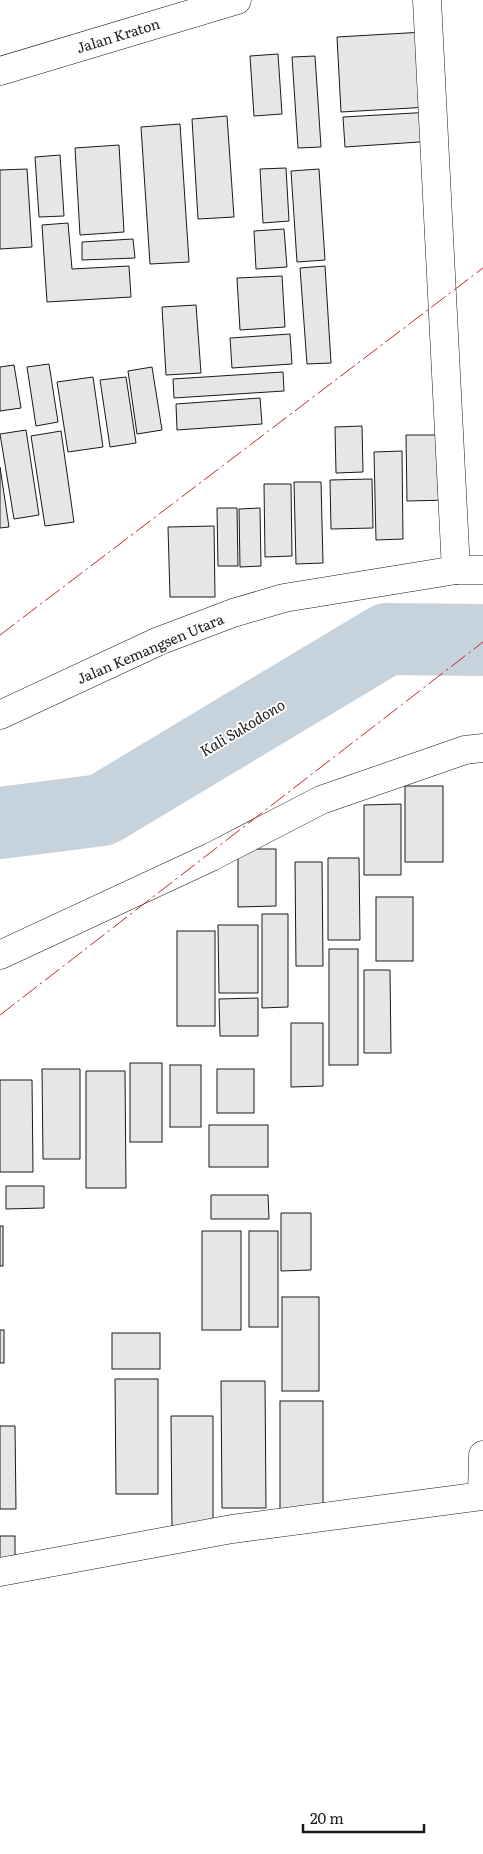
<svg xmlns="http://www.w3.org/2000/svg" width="483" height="1854" font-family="Literata,serif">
  <rect width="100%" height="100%" fill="#fff"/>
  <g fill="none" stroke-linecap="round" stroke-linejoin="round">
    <!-- river -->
    <path stroke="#c6d2dc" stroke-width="72" d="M 0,823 L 102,810 L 387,639 L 483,640"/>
  </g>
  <!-- building -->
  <g fill="#e6e6e6" stroke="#1a1a1a">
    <path d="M 424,32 L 429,107 L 341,112 L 337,37 Z"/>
    <path d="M 278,54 L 282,114 L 254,116 L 250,56 Z"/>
    <path d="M 315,56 L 321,147 L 298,148 L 292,57 Z"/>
    <path d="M 432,112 L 434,141 L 345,147 L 343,117 Z"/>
    <path d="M 227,116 L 234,217 L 198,219 L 192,119 Z"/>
    <path d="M 180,124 L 189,262 L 150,264 L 141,127 Z"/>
    <path d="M 119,145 L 124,232 L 80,235 L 75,148 Z"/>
    <path d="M 60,155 L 64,216 L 39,217 L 35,157 Z"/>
    <path d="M 286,168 L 289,221 L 263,223 L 260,169 Z"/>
    <path d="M 27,169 L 32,247 L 0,249 L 0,170 Z"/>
    <path d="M 319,169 L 325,260 L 297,262 L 291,171 Z"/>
    <path d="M 68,223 L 72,269 L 129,266 L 131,297 L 47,302 L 42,225 Z"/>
    <path d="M 284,229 L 287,267 L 256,269 L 254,231 Z"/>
    <path d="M 133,239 L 135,258 L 82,260 L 82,242 Z"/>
    <path d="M 325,266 L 331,363 L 307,364 L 300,268 Z"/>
    <path d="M 282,276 L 285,327 L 240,330 L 237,278 Z"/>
    <path d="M 196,305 L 201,373 L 166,375 L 162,307 Z"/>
    <path d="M 290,334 L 292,364 L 232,368 L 230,338 Z"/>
    <path d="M 49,364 L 58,422 L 36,426 L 27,367 Z"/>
    <path d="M 14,365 L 21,408 L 0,411 L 0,367 Z"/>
    <path d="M 152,367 L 162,430 L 137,434 L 128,371 Z"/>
    <path d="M 283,372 L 284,391 L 174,398 L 173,379 Z"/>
    <path d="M 93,377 L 103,447 L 68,452 L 57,382 Z"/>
    <path d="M 126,377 L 136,443 L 110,447 L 100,380 Z"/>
    <path d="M 260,398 L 262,424 L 177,430 L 176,404 Z"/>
    <path d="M 362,426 L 363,472 L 336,473 L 335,427 Z"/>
    <path d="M 26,430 L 39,515 L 14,519 L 0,434 Z"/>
    <path d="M 61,431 L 74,522 L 45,526 L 31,436 Z"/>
    <path d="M 406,435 L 448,435 L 450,500 L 407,501 Z"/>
    <path d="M 402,451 L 403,539 L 376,540 L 374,452 Z"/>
    <path d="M 0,467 L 9,527 L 0,528 Z"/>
    <path d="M 372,479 L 373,528 L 331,529 L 330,480 Z"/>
    <path d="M 294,482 L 321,482 L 323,563 L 296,564 Z"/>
    <path d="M 264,484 L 291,484 L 292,556 L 265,557 Z"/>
    <path d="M 217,508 L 237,508 L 238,566 L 218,566 Z"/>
    <path d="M 260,508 L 261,566 L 240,567 L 239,509 Z"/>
    <path d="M 214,526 L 215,597 L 170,597 L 168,527 Z"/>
    <rect x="405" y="786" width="38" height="76"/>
    <path d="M 401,804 L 401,875 L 364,875 L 364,805 Z"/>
    <path d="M 238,849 L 276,849 L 276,906 L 238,907 Z"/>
    <path d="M 328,858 L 359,858 L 360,940 L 328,940 Z"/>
    <path d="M 295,862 L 322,862 L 323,966 L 296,966 Z"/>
    <rect x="376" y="897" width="37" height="64"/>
    <path d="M 262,914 L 288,914 L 288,1007 L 262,1008 Z"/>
    <path d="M 218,925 L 258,925 L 258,993 L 219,993 Z"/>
    <rect x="177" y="931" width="38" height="95"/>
    <rect x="329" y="949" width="29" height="116"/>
    <path d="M 364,970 L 390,970 L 391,1053 L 364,1053 Z"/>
    <path d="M 258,998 L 258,1036 L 220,1036 L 219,999 Z"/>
    <path d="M 291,1023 L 323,1023 L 323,1086 L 291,1087 Z"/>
    <rect x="130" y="1063" width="32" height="79"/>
    <rect x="170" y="1065" width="31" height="62"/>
    <path d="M 42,1069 L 80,1069 L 80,1159 L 43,1159 Z"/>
    <rect x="217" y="1069" width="37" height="44"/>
    <path d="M 86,1071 L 125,1071 L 126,1188 L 86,1188 Z"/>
    <path d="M 0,1080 L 32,1080 L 33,1172 L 0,1172 Z"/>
    <rect x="209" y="1125" width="59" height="42"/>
    <path d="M 6,1186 L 44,1186 L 44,1208 L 6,1209 Z"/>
    <path d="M 211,1195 L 268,1195 L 269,1219 L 211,1219 Z"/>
    <path d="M 281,1213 L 311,1213 L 311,1270 L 281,1271 Z"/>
    <rect x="0" y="1226" width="3" height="40"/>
    <rect x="202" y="1231" width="39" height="99"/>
    <rect x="249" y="1231" width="29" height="96"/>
    <rect x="282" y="1297" width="37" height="94"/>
    <rect x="0" y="1330" width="4" height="33"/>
    <rect x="112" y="1333" width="48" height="36"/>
    <path d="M 115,1379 L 158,1379 L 158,1494 L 116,1494 Z"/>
    <path d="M 221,1381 L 265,1381 L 266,1508 L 222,1508 Z"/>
    <rect x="280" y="1401" width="43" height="112"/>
    <path d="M 171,1416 L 213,1416 L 213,1530 L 172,1530 Z"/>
    <path d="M 0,1426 L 15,1426 L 16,1509 L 0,1509 Z"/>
    <rect x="0" y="1536" width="15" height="28"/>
  </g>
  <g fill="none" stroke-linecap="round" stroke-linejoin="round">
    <!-- street casing -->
    <g stroke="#1a1a1a" stroke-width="29">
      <g id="street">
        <path d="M 427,0 L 456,570"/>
        <path d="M 0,715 L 159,641 L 233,613 L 284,598 L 456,570 L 483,570"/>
        <path d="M 0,955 L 211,857 L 321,800 L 465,750 L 483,748"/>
        <path d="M 482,1495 L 483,1455"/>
        <path d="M 0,1572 L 232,1529 L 483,1496"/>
      </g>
    </g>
    <!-- secondary casing -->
    <g stroke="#1a1a1a" stroke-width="29">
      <path id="secondary" d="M 0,71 L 237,0"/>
    </g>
    <!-- street -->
    <use href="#street" stroke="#fff" stroke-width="28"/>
    <!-- secondary -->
    <use href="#secondary" stroke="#fff" stroke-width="28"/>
    <!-- power -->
    <g stroke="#c62828" stroke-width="1" stroke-dasharray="18 4 2.5 4" stroke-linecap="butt">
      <path d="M 0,635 L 483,268"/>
      <path d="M 0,1015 L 483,642"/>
    </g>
  </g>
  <g text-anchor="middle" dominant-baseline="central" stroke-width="4" stroke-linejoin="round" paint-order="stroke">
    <!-- street labels -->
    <g font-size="14" fill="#1a1a1a" stroke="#fff">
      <text transform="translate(118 35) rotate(-17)">Jalan Kraton</text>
      <text transform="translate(150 648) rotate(-23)">Jalan Kemangsen Utara</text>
    </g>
    <!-- water labels -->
    <g font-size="15" font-style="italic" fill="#1a1a1a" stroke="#fff">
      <text transform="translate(242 727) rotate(-31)">Kali Sukodono</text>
    </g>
  </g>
  <!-- scale -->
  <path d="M303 1824v8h121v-8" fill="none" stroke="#1a1a1a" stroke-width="2.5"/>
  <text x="310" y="1824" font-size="15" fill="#1a1a1a" stroke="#ffffff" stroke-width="4" paint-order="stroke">20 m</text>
</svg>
